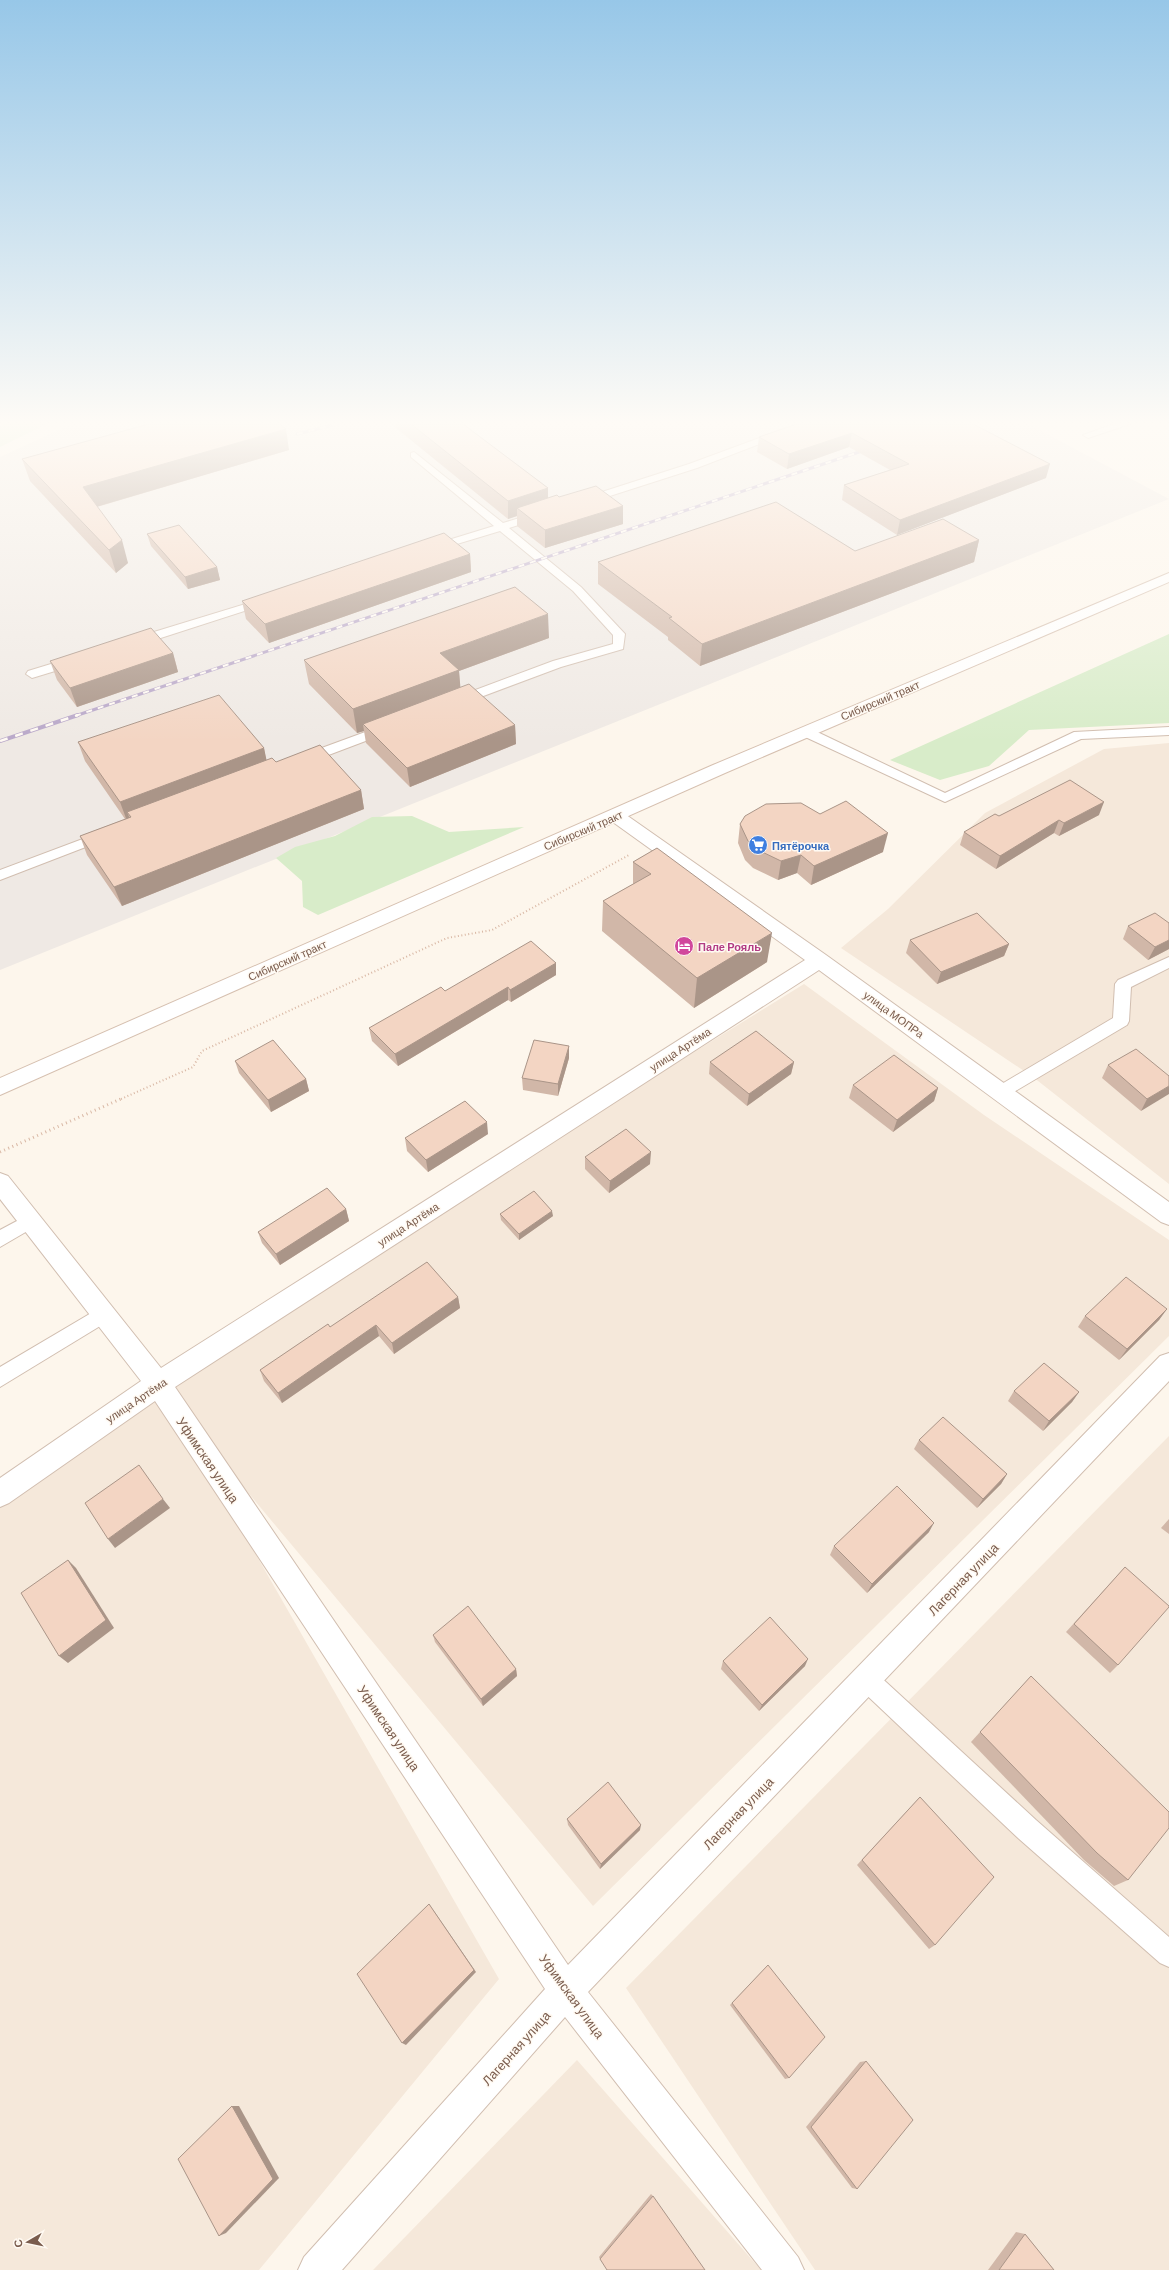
<svg xmlns="http://www.w3.org/2000/svg" width="1169" height="2270" font-family="Barlow,sans-serif">
  <rect width="100%" height="100%" fill="#fdf6ec"/>
  <!-- residential -->
  <g fill="#f5e8da">
    <path d="M 1169,743 L 1169,1184 L 1033,1077 L 841,948 L 888,909 L 985,813 L 1104,749 Z"/>
    <path d="M 804,984 L 984,1115 L 1169,1240 L 1169,1336 L 593,1906 L 160,1387 L 499,1979 L 259,2270 L 0,2270 L 0,1494 L 158,1384 Z"/>
    <path d="M 1169,1436 L 1169,2270 L 815,2270 L 626,1988 Z"/>
    <path d="M 577,2060 L 761,2270 L 373,2270 Z"/>
  </g>
  <!-- industrial -->
  <path fill="#efe9e4" d="M 72,424 L 1028,424 L 1169,499 L 0,970 L 0,457 Z"/>
  <!-- green -->
  <g fill="#d8ecc9">
    <path d="M 4,424 L 47,424 L 0,447 L 0,426 Z"/>
    <path d="M 1169,634 L 1169,723 L 1029,730 L 989,766 L 940,780 L 890,760 Z"/>
    <path d="M 412,816 L 449,832 L 524,827 L 318,915 L 303,907 L 302,881 L 276,858 L 295,847 L 335,836 L 372,817 Z"/>
  </g>
  <g fill="none" stroke-linecap="round" stroke-linejoin="round">
    <!-- lane casing -->
    <g stroke="#d1beb0" stroke-width="2">
      <g id="lane">
        <path d="M 797,424 L 811,424 L 697,468 L 588,503 L 584,504 L 579,501 L 580,499 L 689,464 Z"/>
        <path d="M 1114,424 L 1130,424 L 1088,438 L 1083,435 Z"/>
        <path d="M 414,452 L 503,523 L 536,513 L 544,513 L 544,517 L 509,528 L 581,587 L 625,634 L 623,649 L 561,667 L 462,704 L 454,704 L 452,701 L 454,698 L 553,661 L 613,644 L 613,635 L 573,591 L 500,531 L 437,550 L 429,550 L 428,548 L 429,546 L 494,526 L 411,457 L 411,453 Z"/>
        <path d="M 265,598 L 269,599 L 271,601 L 269,603 L 139,645 L 135,646 L 129,642 L 131,639 Z"/>
        <path d="M 74,657 L 78,658 L 80,661 L 78,664 L 32,678 L 26,674 L 28,671 Z"/>
        <path d="M 387,724 L 393,728 L 392,731 L 310,762 L 300,762 L 298,759 L 300,756 Z"/>
        <path d="M 1169,727 L 1169,735 L 1081,739 L 945,802 L 801,735 L 800,732 L 801,729 L 811,729 L 945,793 L 1074,732 Z"/>
        <path d="M 104,831 L 111,835 L 109,838 L 0,880 L 0,870 Z"/>
        <path d="M 1169,957 L 1169,968 L 1131,987 L 1129,1021 L 1127,1025 L 1007,1096 L 1001,1098 L 995,1096 L 993,1092 L 995,1088 L 1113,1018 L 1115,984 L 1118,980 Z"/>
        <path d="M 30,1214 L 36,1216 L 39,1221 L 36,1226 L 0,1247 L 0,1230 Z"/>
        <path d="M 103,1306 L 110,1308 L 112,1314 L 110,1320 L 0,1387 L 0,1367 Z"/>
        <path d="M 866,1668 L 874,1671 L 1036,1820 L 1169,1937 L 1169,1967 L 1160,1963 L 1018,1838 L 858,1687 L 855,1679 L 858,1671 Z"/>
      </g>
    </g>
    <!-- street casing -->
    <g stroke="#d1beb0" stroke-width="2">
      <path id="street" d="M 616,810 L 622,812 L 826,955 L 1169,1202 L 1169,1225 L 1161,1222 L 819,970 L 175,1387 L 568,1965 L 1160,1356 L 1169,1353 L 1169,1381 L 588,1992 L 798,2257 L 804,2270 L 762,2270 L 565,2017 L 342,2270 L 298,2270 L 304,2257 L 545,1989 L 155,1401 L 9,1503 L 0,1507 L 0,1478 L 141,1381 L 0,1199 L 0,1173 L 8,1176 L 161,1368 L 805,960 L 610,820 L 607,816 L 610,812 Z"/>
    </g>
    <!-- secondary casing -->
    <g stroke="#d6c0b0" stroke-width="2">
      <path id="secondary" d="M 1169,573 L 1169,582 L 725,773 L 0,1095 L 0,1078 L 713,765 Z"/>
    </g>
    <!-- path-far1 -->
    <path stroke="#d9b8a5" stroke-width="2" stroke-dasharray="1 2.5" stroke-linecap="butt" d="M 121,1099 L 193,1067 L 202,1051 L 447,938 L 492,930 L 629,855"/>
    <!-- path -->
    <path stroke="#d9b8a5" stroke-width="3" stroke-dasharray="1 3.5" stroke-linecap="butt" d="M 0,1152 L 123,1098"/>
    <!-- lane -->
    <use href="#lane" fill="#fff" fill-rule="evenodd"/>
    <!-- street -->
    <use href="#street" fill="#fff" fill-rule="evenodd"/>
    <!-- secondary -->
    <use href="#secondary" fill="#fff" fill-rule="evenodd"/>
    <!-- rail-far1 casing -->
    <g stroke="#b9a8c9" stroke-width="3">
      <g id="rail-far1">
        <path d="M 297,434 L 337,424"/>
        <path d="M 75,716 L 868,449"/>
      </g>
    </g>
    <!-- rail casing -->
    <g stroke="#b9a8c9" stroke-width="4">
      <path id="rail" d="M 0,741 L 78,715"/>
    </g>
    <!-- rail-far1 -->
    <use href="#rail-far1" stroke="#fffaf3" stroke-width="2" stroke-dasharray="6" stroke-linecap="butt"/>
    <!-- rail -->
    <use href="#rail" stroke="#fffaf3" stroke-width="2.5" stroke-dasharray="8" stroke-linecap="butt"/>
  </g>
  <!-- wall -->
  <g fill="#d1b7a8">
    <path d="M 395,424 L 463,424 L 548,488 L 548,498 L 559,497 L 623,524 L 545,548 L 517,526 L 517,516 L 508,519 L 396,428 Z"/>
    <path d="M 973,424 L 1046,478 L 897,535 L 842,500 L 844,485 L 890,470 L 849,447 L 787,469 L 757,452 L 759,437 Z"/>
    <path d="M 289,450 L 97,507 L 128,563 L 116,573 L 30,481 L 22,459 Z"/>
    <path d="M 147,534 L 217,567 L 220,580 L 188,589 L 151,546 Z"/>
    <path d="M 979,540 L 974,562 L 700,666 L 668,640 L 668,637 L 598,584 L 598,562 L 855,551 Z"/>
    <path d="M 470,554 L 471,572 L 269,643 L 246,619 L 242,601 Z"/>
    <path d="M 549,638 L 459,671 L 460,687 L 515,725 L 516,744 L 410,787 L 366,743 L 364,731 L 357,733 L 309,684 L 304,660 Z"/>
    <path d="M 173,653 L 178,672 L 77,707 L 57,680 L 50,661 Z"/>
    <path d="M 78,742 L 264,748 L 266,760 L 276,762 L 361,790 L 364,809 L 122,906 L 87,855 L 80,836 L 125,819 L 85,761 Z"/>
    <path d="M 1099,815 L 1059,836 L 1054,833 L 996,869 L 960,845 L 964,832 L 999,816 Z"/>
    <path d="M 740,824 L 883,852 L 811,885 L 797,873 L 778,880 L 753,868 L 745,860 L 738,843 Z"/>
    <path d="M 657,848 L 767,962 L 694,1008 L 602,931 L 603,901 L 633,884 L 633,862 Z"/>
    <path d="M 1169,923 L 1169,949 L 1148,960 L 1123,939 L 1128,926 Z"/>
    <path d="M 910,940 L 1009,944 L 1004,956 L 937,984 L 906,953 Z"/>
    <path d="M 556,963 L 556,975 L 511,1002 L 508,1000 L 398,1066 L 372,1041 L 369,1028 L 445,991 Z"/>
    <path d="M 569,1046 L 569,1058 L 558,1096 L 523,1090 L 522,1078 Z"/>
    <path d="M 235,1061 L 306,1079 L 309,1091 L 271,1112 L 239,1073 Z"/>
    <path d="M 710,1062 L 794,1062 L 791,1074 L 747,1106 L 709,1074 Z"/>
    <path d="M 1108,1065 L 1169,1076 L 1141,1111 L 1102,1078 Z"/>
    <path d="M 853,1085 L 938,1088 L 934,1101 L 893,1132 L 849,1098 Z"/>
    <path d="M 488,1134 L 428,1172 L 407,1151 L 405,1138 Z"/>
    <path d="M 585,1157 L 650,1164 L 609,1193 L 585,1169 Z"/>
    <path d="M 346,1209 L 349,1221 L 280,1265 L 262,1243 L 258,1232 Z"/>
    <path d="M 500,1214 L 553,1216 L 519,1240 L 501,1220 Z"/>
    <path d="M 458,1297 L 460,1308 L 394,1354 L 379,1336 L 282,1403 L 264,1381 L 260,1370 L 330,1327 Z"/>
    <path d="M 1167,1309 L 1159,1320 L 1119,1360 L 1078,1327 L 1085,1316 Z"/>
    <path d="M 1014,1391 L 1079,1392 L 1072,1402 L 1043,1431 L 1008,1401 Z"/>
    <path d="M 919,1440 L 1007,1474 L 1001,1484 L 977,1508 L 914,1449 Z"/>
    <path d="M 1169,1519 L 1169,1534 L 1161,1528 Z"/>
    <path d="M 929,1532 L 867,1593 L 830,1555 L 834,1546 Z"/>
    <path d="M 1125,1567 L 1118,1665 L 1110,1673 L 1066,1632 Z"/>
    <path d="M 433,1635 L 516,1669 L 517,1676 L 483,1706 L 435,1642 Z"/>
    <path d="M 723,1661 L 805,1666 L 759,1711 L 721,1669 Z"/>
    <path d="M 1031,1676 L 1128,1880 L 1114,1886 L 1084,1860 L 971,1742 Z"/>
    <path d="M 920,1797 L 935,1945 L 929,1949 L 857,1865 Z"/>
    <path d="M 567,1819 L 640,1830 L 600,1869 L 568,1825 Z"/>
    <path d="M 768,1965 L 789,2078 L 785,2079 L 730,2005 Z"/>
    <path d="M 866,2061 L 857,2189 L 852,2188 L 806,2127 L 860,2062 Z"/>
    <path d="M 651,2194 L 653,2196 L 600,2259 L 599,2257 Z"/>
    <path d="M 1016,2232 L 1025,2234 L 1054,2270 L 988,2270 Z"/>
  </g>
  <!-- shaded-wall -->
  <g fill="#aa9588">
    <path d="M 286,429 L 289,450 L 89,509 L 83,487 Z"/>
    <path d="M 852,433 L 849,447 L 787,469 L 789,454 Z"/>
    <path d="M 1050,464 L 1046,478 L 897,535 L 900,520 Z"/>
    <path d="M 548,488 L 548,506 L 517,508 L 517,516 L 508,519 L 508,501 Z"/>
    <path d="M 623,506 L 623,524 L 545,548 L 545,530 Z"/>
    <path d="M 122,540 L 128,563 L 116,573 L 109,550 Z"/>
    <path d="M 979,540 L 974,562 L 700,666 L 702,644 Z"/>
    <path d="M 470,554 L 471,572 L 269,643 L 265,624 Z"/>
    <path d="M 217,567 L 220,580 L 188,589 L 185,577 Z"/>
    <path d="M 548,614 L 549,638 L 459,671 L 461,694 L 363,724 L 364,731 L 357,733 L 353,709 L 440,653 Z"/>
    <path d="M 173,653 L 178,672 L 77,707 L 70,688 Z"/>
    <path d="M 515,725 L 516,744 L 410,787 L 407,768 Z"/>
    <path d="M 264,748 L 268,767 L 127,812 L 130,819 L 127,821 L 120,802 Z"/>
    <path d="M 361,790 L 364,809 L 122,906 L 114,887 Z"/>
    <path d="M 1104,802 L 1099,815 L 1059,836 L 1064,823 Z"/>
    <path d="M 1059,820 L 1054,833 L 996,869 L 1000,856 Z"/>
    <path d="M 888,833 L 883,852 L 811,885 L 814,866 Z"/>
    <path d="M 801,855 L 797,873 L 778,880 L 781,861 Z"/>
    <path d="M 772,933 L 767,962 L 694,1008 L 697,978 Z"/>
    <path d="M 1169,940 L 1169,949 L 1148,960 L 1155,947 Z"/>
    <path d="M 1009,944 L 1004,956 L 937,984 L 941,972 Z"/>
    <path d="M 556,963 L 556,975 L 511,1002 L 510,990 Z"/>
    <path d="M 508,987 L 508,1000 L 398,1066 L 395,1054 Z"/>
    <path d="M 569,1046 L 569,1058 L 558,1096 L 558,1084 Z"/>
    <path d="M 794,1062 L 791,1074 L 747,1106 L 749,1094 Z"/>
    <path d="M 306,1079 L 309,1091 L 271,1112 L 268,1100 Z"/>
    <path d="M 1169,1086 L 1169,1094 L 1141,1111 L 1147,1099 Z"/>
    <path d="M 938,1088 L 934,1101 L 893,1132 L 897,1120 Z"/>
    <path d="M 487,1122 L 488,1134 L 428,1172 L 426,1160 Z"/>
    <path d="M 651,1152 L 650,1164 L 609,1193 L 610,1181 Z"/>
    <path d="M 346,1209 L 349,1221 L 280,1265 L 276,1254 Z"/>
    <path d="M 552,1211 L 553,1216 L 519,1240 L 519,1234 Z"/>
    <path d="M 458,1297 L 460,1308 L 394,1354 L 392,1343 Z"/>
    <path d="M 1167,1309 L 1159,1320 L 1119,1360 L 1127,1349 Z"/>
    <path d="M 376,1325 L 379,1336 L 282,1403 L 278,1393 Z"/>
    <path d="M 1079,1392 L 1072,1402 L 1043,1431 L 1049,1421 Z"/>
    <path d="M 1007,1474 L 1001,1484 L 977,1508 L 983,1499 Z"/>
    <path d="M 163,1499 L 170,1508 L 115,1548 L 108,1539 Z"/>
    <path d="M 934,1523 L 929,1532 L 867,1593 L 872,1584 Z"/>
    <path d="M 68,1560 L 76,1568 L 114,1628 L 68,1663 L 59,1656 Z"/>
    <path d="M 808,1659 L 805,1666 L 759,1711 L 762,1705 Z"/>
    <path d="M 516,1669 L 517,1676 L 483,1706 L 481,1699 Z"/>
    <path d="M 641,1825 L 640,1830 L 600,1869 L 601,1864 Z"/>
    <path d="M 429,1904 L 476,1972 L 406,2045 L 402,2043 Z"/>
    <path d="M 232,2106 L 239,2106 L 279,2178 L 226,2233 L 219,2236 Z"/>
  </g>
  <!-- building -->
  <g fill="#f3d5c3" stroke="#aa9588">
    <path d="M 149,424 L 280,424 L 286,429 L 83,487 L 122,540 L 109,550 L 22,459 Z"/>
    <path d="M 411,424 L 463,424 L 548,488 L 508,501 Z"/>
    <path d="M 797,424 L 973,424 L 1050,464 L 900,520 L 844,485 L 909,464 L 852,433 L 789,454 L 759,437 Z"/>
    <path d="M 596,486 L 623,506 L 545,530 L 517,508 L 557,495 L 559,497 Z"/>
    <path d="M 776,502 L 855,551 L 943,519 L 979,540 L 702,644 L 669,618 L 672,617 L 598,562 Z"/>
    <path d="M 179,525 L 217,567 L 185,577 L 147,534 Z"/>
    <path d="M 444,533 L 470,554 L 265,624 L 242,601 Z"/>
    <path d="M 515,587 L 548,614 L 440,653 L 459,670 L 353,709 L 304,660 Z"/>
    <path d="M 151,628 L 173,653 L 70,688 L 50,661 Z"/>
    <path d="M 469,684 L 515,725 L 407,768 L 363,724 Z"/>
    <path d="M 219,695 L 264,748 L 120,802 L 78,742 Z"/>
    <path d="M 320,745 L 361,790 L 114,887 L 80,836 L 131,817 L 127,812 L 272,758 L 276,762 Z"/>
    <path d="M 1070,780 L 1104,802 L 1064,823 L 1059,820 L 1000,856 L 964,832 L 995,814 L 999,816 Z"/>
    <path d="M 846,801 L 888,833 L 814,866 L 801,855 L 781,861 L 756,849 L 748,841 L 740,824 L 745,816 L 766,804 L 801,803 L 820,814 Z"/>
    <path d="M 657,848 L 772,933 L 697,978 L 603,901 L 651,874 L 633,862 Z"/>
    <path d="M 977,913 L 1009,944 L 941,972 L 910,940 Z"/>
    <path d="M 1155,913 L 1169,923 L 1169,940 L 1155,947 L 1128,926 Z"/>
    <path d="M 531,941 L 556,963 L 510,990 L 508,987 L 395,1054 L 369,1028 L 441,987 L 445,991 Z"/>
    <path d="M 756,1031 L 794,1062 L 749,1094 L 710,1062 Z"/>
    <path d="M 273,1040 L 306,1079 L 268,1100 L 235,1061 Z"/>
    <path d="M 534,1040 L 569,1046 L 558,1084 L 522,1078 Z"/>
    <path d="M 1136,1049 L 1169,1076 L 1169,1086 L 1147,1099 L 1108,1065 Z"/>
    <path d="M 894,1055 L 938,1088 L 897,1120 L 853,1085 Z"/>
    <path d="M 465,1101 L 487,1122 L 426,1160 L 405,1138 Z"/>
    <path d="M 626,1129 L 651,1152 L 610,1181 L 585,1157 Z"/>
    <path d="M 327,1188 L 346,1209 L 276,1254 L 258,1232 Z"/>
    <path d="M 534,1191 L 552,1211 L 519,1234 L 500,1214 Z"/>
    <path d="M 427,1262 L 458,1297 L 392,1343 L 376,1325 L 278,1393 L 260,1370 L 328,1324 L 330,1327 Z"/>
    <path d="M 1126,1277 L 1167,1309 L 1127,1349 L 1085,1316 Z"/>
    <path d="M 1044,1363 L 1079,1392 L 1049,1421 L 1014,1391 Z"/>
    <path d="M 943,1417 L 1007,1474 L 983,1499 L 919,1440 Z"/>
    <path d="M 139,1465 L 163,1499 L 108,1539 L 85,1503 Z"/>
    <path d="M 897,1486 L 934,1523 L 872,1584 L 834,1546 Z"/>
    <path d="M 68,1560 L 106,1620 L 59,1656 L 21,1593 Z"/>
    <path d="M 1125,1567 L 1169,1606 L 1169,1607 L 1118,1665 L 1074,1624 Z"/>
    <path d="M 468,1606 L 516,1669 L 481,1699 L 433,1635 Z"/>
    <path d="M 770,1617 L 808,1659 L 762,1705 L 723,1661 Z"/>
    <path d="M 1031,1676 L 1169,1812 L 1169,1828 L 1128,1880 L 1097,1853 L 980,1732 Z"/>
    <path d="M 608,1782 L 641,1825 L 601,1864 L 567,1819 Z"/>
    <path d="M 920,1797 L 994,1877 L 935,1945 L 862,1860 Z"/>
    <path d="M 429,1904 L 474,1970 L 402,2043 L 357,1974 Z"/>
    <path d="M 768,1965 L 825,2037 L 789,2078 L 732,2003 Z"/>
    <path d="M 866,2061 L 913,2120 L 857,2189 L 811,2127 Z"/>
    <path d="M 232,2106 L 273,2179 L 219,2236 L 178,2159 Z"/>
    <path d="M 653,2196 L 705,2270 L 607,2270 L 600,2259 Z"/>
    <path d="M 1025,2234 L 1054,2270 L 999,2270 Z"/>
  </g>
  <!-- sky -->
  <linearGradient id="sky" x2="0" y2="1"><stop stop-color="#97c7e8"/><stop offset="0.57" stop-color="#fefbf6"/><stop offset="1" stop-color="#fefbf6" stop-opacity="0"/></linearGradient>
  <rect width="1169" height="742" fill="url(#sky)"/>
  <!-- icons -->
  <defs>
    <g id="supermarket-disc" transform="scale(1)"><circle r="9.5" fill="#3f7fe0" stroke="#fffaf3"/><path d="M-6-5.5h2.5l.6 2H6L4.5 2H-2.5L-4.4-4H-6ZM-1.5 3.2a1.3 1.3 0 1 0 .1 0ZM3 3.2a1.3 1.3 0 1 0 .1 0Z" fill="#fff"/></g>
    <g id="hotel-disc" transform="scale(1)"><circle r="9.5" fill="#d1479c" stroke="#fffaf3"/><path d="M-6-4.5h1.5V1H6V5H4.5V3h-9V5H-6ZM-4 0a1.8 1.8 0 1 1 3.6 0ZM.5 0V-2.5h3Q6-2.5 6 0Z" fill="#fff"/></g>
  </defs>
  <g fill-rule="evenodd">
    <use href="#supermarket-disc" x="758" y="845"/>
    <use href="#hotel-disc" x="684" y="946"/>
  </g>
  <g text-anchor="middle" dominant-baseline="central" stroke-width="3" stroke-linejoin="round" paint-order="stroke">
    <!-- street labels -->
    <g font-size="11" fill="#7a5c4d" stroke="#fffaf3">
      <text transform="translate(880 700) rotate(-23)">Сибирский тракт</text>
      <text transform="translate(583 830) rotate(-23)">Сибирский тракт</text>
      <text transform="translate(287 960) rotate(-24)">Сибирский тракт</text>
      <text transform="translate(894 1014) rotate(36)">улица МОПРа</text>
      <text transform="translate(680 1049) rotate(-33)">улица Артёма</text>
      <text transform="translate(408 1224) rotate(-33)">улица Артёма</text>
      <text transform="translate(136 1400) rotate(-34)">улица Артёма</text>
    </g>
    <!-- shop labels -->
    <g font-size="11" font-weight="bold" fill="#366cbe" stroke="#fffaf3" text-anchor="start">
      <text x="772" y="845">Пятёрочка</text>
    </g>
    <!-- hotel labels -->
    <g font-size="11" font-weight="bold" fill="#b23c85" stroke="#fffaf3" text-anchor="start">
      <text x="698" y="946">Пале Рояль</text>
    </g>
    <!-- near-street labels -->
    <g font-size="13" fill="#7a5c4d" stroke="#fffaf3">
      <text transform="translate(208 1460) rotate(56)">Уфимская улица</text>
      <text transform="translate(963 1579) rotate(-46)">Лагерная улица</text>
      <text transform="translate(389 1728) rotate(56)">Уфимская улица</text>
      <text transform="translate(738 1813) rotate(-46)">Лагерная улица</text>
      <text transform="translate(572 1996) rotate(54)">Уфимская улица</text>
      <text transform="translate(516 2048) rotate(-48)">Лагерная улица</text>
    </g>
  </g>
  <!-- north arrow -->
  <g transform="translate(28 2242) rotate(261)" stroke="#fffaf3" stroke-width="3" paint-order="stroke">
  <path d="M0-3L7 15L0 10L-7 15Z" fill="#7a5c4d"/>
  <text y="-6" font-size="11" font-weight="bold" text-anchor="middle" fill="#7a5c4d">С</text>
  </g>
</svg>
